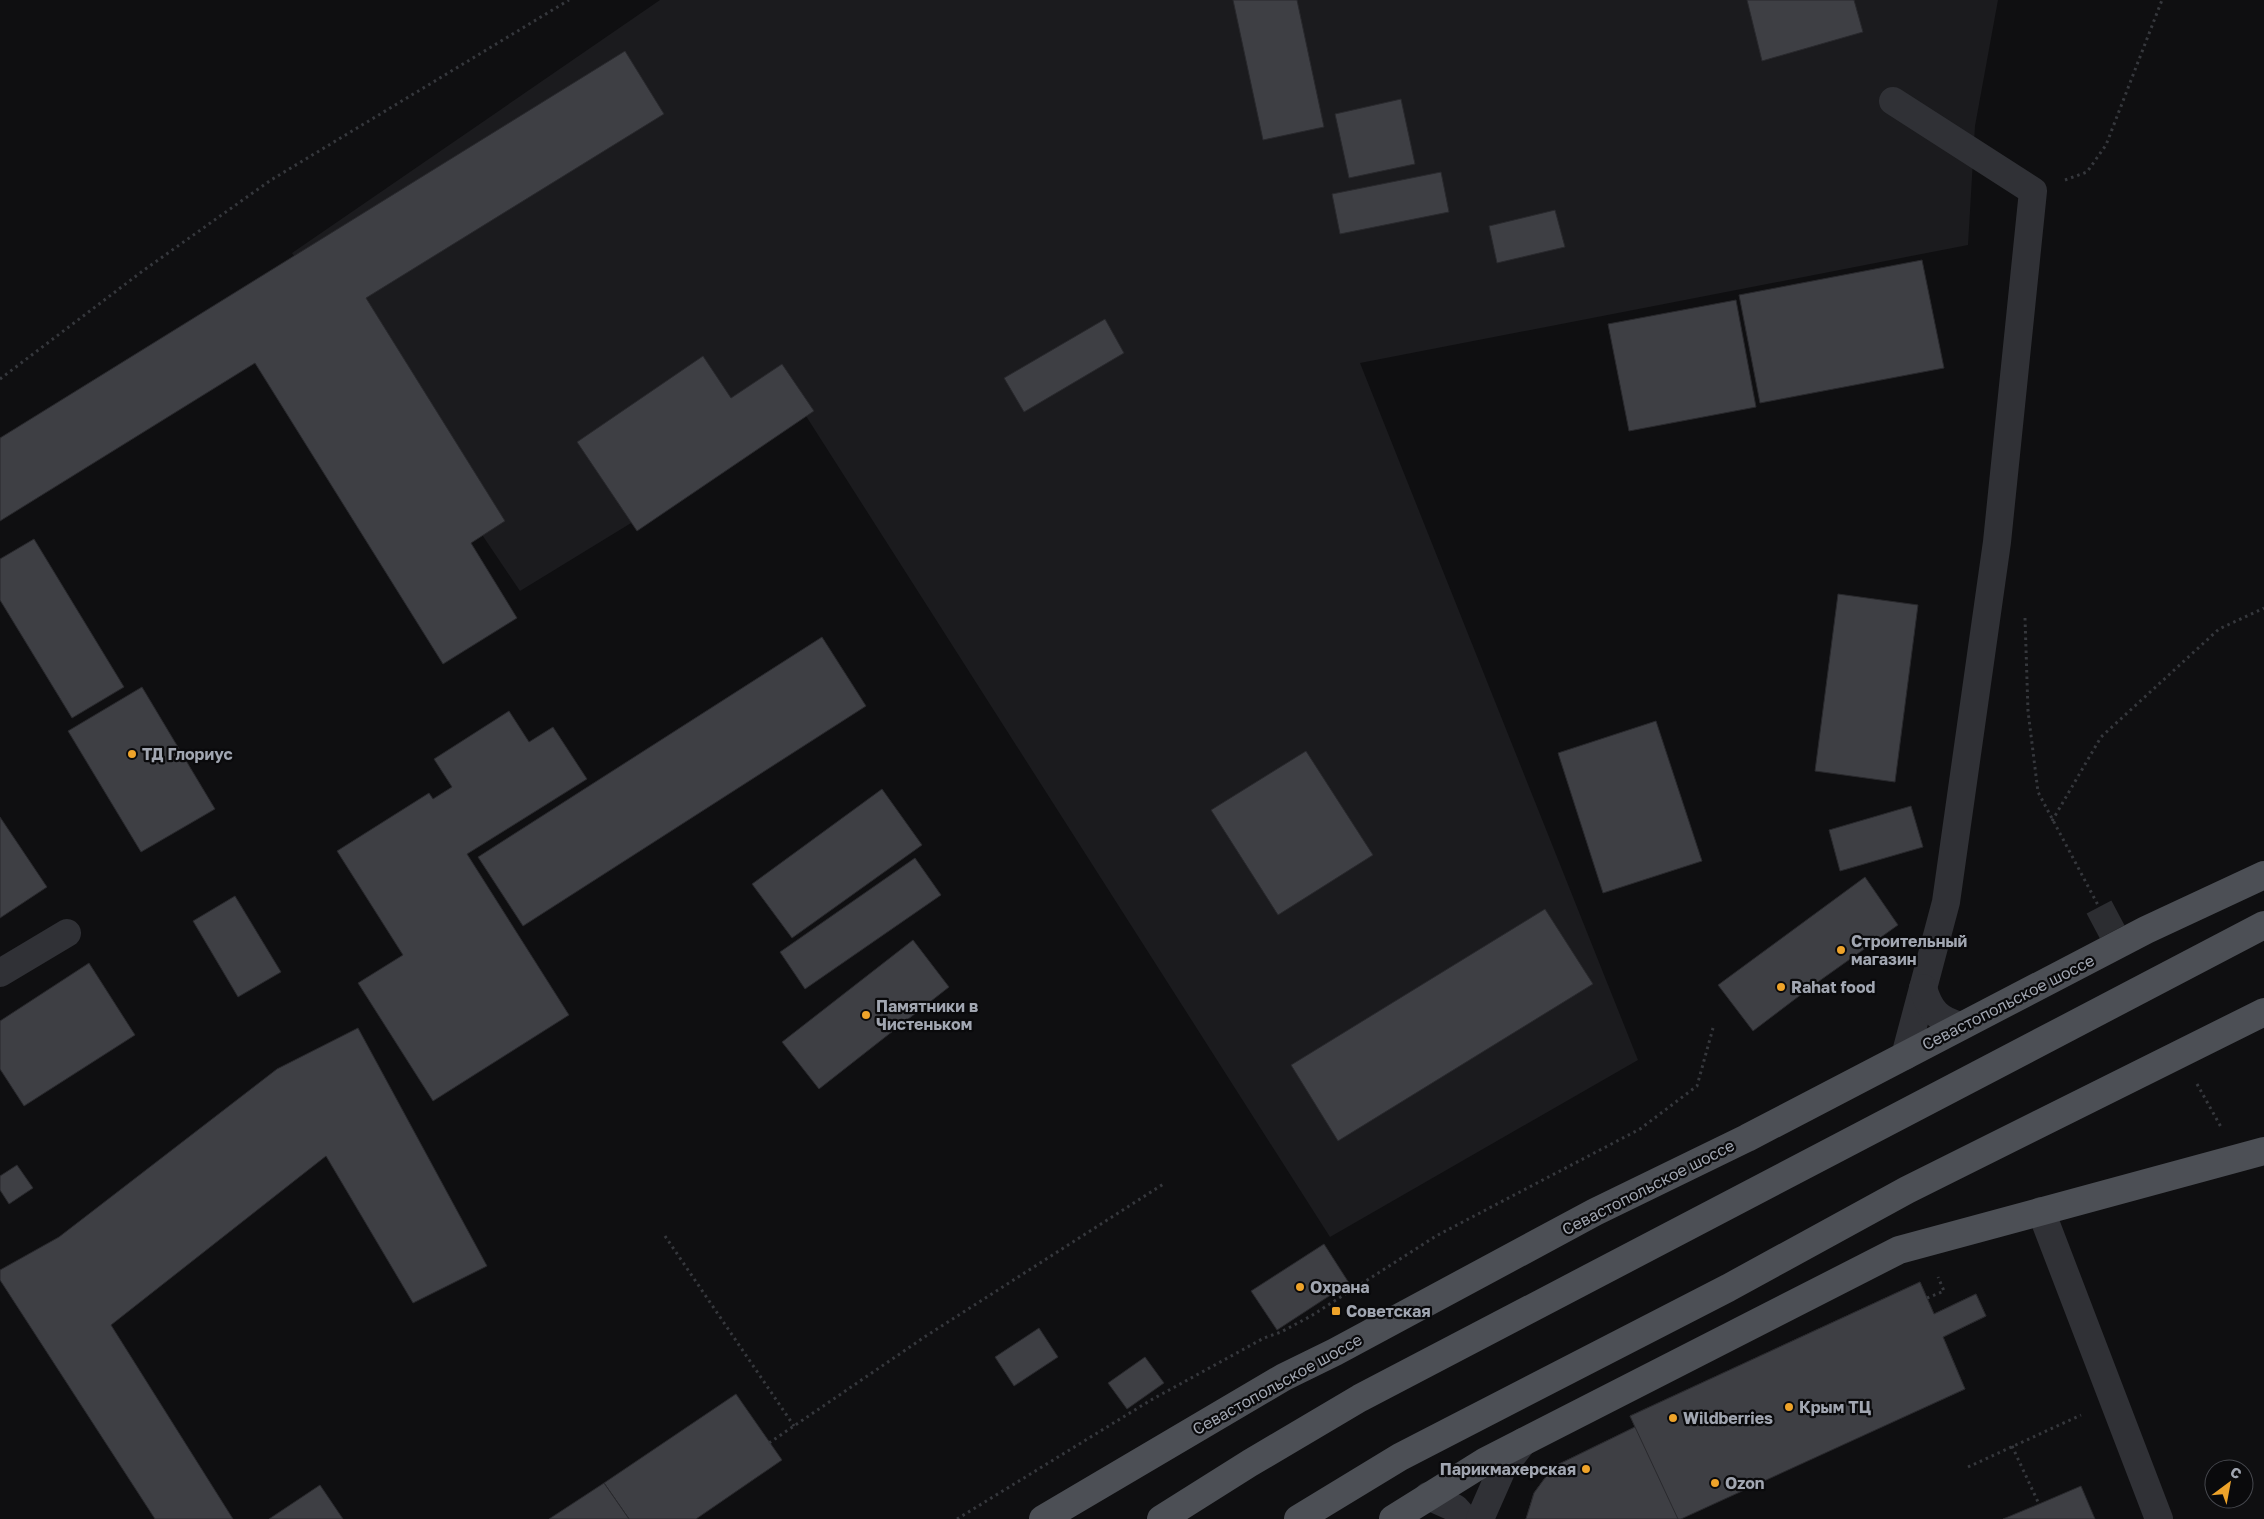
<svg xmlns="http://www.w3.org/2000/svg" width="2264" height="1519" font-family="'Golos Text',sans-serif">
  <rect width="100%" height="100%" fill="#0f0f11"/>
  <!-- built -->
  <path fill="#1b1b1e" d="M 660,0 L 1998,0 L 1975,126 L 1968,245 L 1360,363 L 1638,1060 L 1330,1237 L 806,416 L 520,591 L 292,253 Z"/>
  <!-- building -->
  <g fill="#3e3f44" stroke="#29292d">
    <path d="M 1233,0 L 1297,0 L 1324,127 L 1263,140 Z"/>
    <path d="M 1747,0 L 1854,0 L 1863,32 L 1762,61 Z"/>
    <path d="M 625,51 L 664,114 L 366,298 L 505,521 L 471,543 L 517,618 L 443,664 L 255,363 L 0,521 L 0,438 Z"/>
    <path d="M 1401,99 L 1415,164 L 1349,178 L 1335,114 Z"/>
    <path d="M 1441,172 L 1449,212 L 1340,234 L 1332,194 Z"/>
    <path d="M 1555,210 L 1565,247 L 1497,263 L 1489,226 Z"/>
    <path d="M 1922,260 L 1944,368 L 1760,403 L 1739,295 Z"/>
    <path d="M 1736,300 L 1756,407 L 1629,431 L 1608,324 Z"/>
    <path d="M 1105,319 L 1124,353 L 1024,412 L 1004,378 Z"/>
    <path d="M 703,356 L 731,398 L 782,364 L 814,411 L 637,531 L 577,442 Z"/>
    <path d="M 34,539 L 124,687 L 72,718 L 0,600 L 0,559 Z"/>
    <path d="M 1838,594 L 1918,605 L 1895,782 L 1815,771 Z"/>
    <path d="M 822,637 L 866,706 L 523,926 L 478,857 Z"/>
    <path d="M 142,687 L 215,809 L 141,852 L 68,731 Z"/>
    <path d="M 509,711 L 529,742 L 553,727 L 587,779 L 467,854 L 569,1015 L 433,1101 L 358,983 L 403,955 L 337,851 L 429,793 L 433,799 L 452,787 L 434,759 Z"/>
    <path d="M 1656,721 L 1702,861 L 1603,893 L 1558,753 Z"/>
    <path d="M 1306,751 L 1373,855 L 1278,915 L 1211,810 Z"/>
    <path d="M 882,789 L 922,845 L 792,938 L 752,884 Z"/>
    <path d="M 1911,806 L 1923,847 L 1840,871 L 1829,830 Z"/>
    <path d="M 0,817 L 47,887 L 0,918 Z"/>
    <path d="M 915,858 L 941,895 L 805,989 L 780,952 Z"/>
    <path d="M 1865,877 L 1898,925 L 1815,984 L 1753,1031 L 1718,985 Z"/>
    <path d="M 235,896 L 281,972 L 238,997 L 193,921 Z"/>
    <path d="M 1545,909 L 1593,984 L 1338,1141 L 1291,1065 Z"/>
    <path d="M 913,940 L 949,987 L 819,1089 L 782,1042 Z"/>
    <path d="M 89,963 L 135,1035 L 24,1106 L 0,1069 L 0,1021 Z"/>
    <path d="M 358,1028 L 487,1266 L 413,1303 L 326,1156 L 111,1325 L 233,1519 L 155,1519 L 0,1280 L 0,1270 L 59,1237 L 277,1069 Z"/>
    <path d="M 17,1165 L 33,1188 L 9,1204 L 0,1190 L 0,1176 Z"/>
    <path d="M 1324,1244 L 1349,1283 L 1277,1330 L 1251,1291 Z"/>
    <path d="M 1920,1282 L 1934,1314 L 1976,1294 L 1986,1316 L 1943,1337 L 1965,1389 L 1678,1519 L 1630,1416 Z"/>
    <path d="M 1920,1282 L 1934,1314 L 1976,1294 L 1986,1316 L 1943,1337 L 1965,1389 L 1681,1519 L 1526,1519 L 1534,1493 L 1553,1467 L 1635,1427 L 1630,1416 Z"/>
    <path d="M 1039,1328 L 1058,1357 L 1014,1386 L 995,1357 Z"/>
    <path d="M 1145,1357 L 1164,1383 L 1127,1409 L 1108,1383 Z"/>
    <path d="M 736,1394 L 782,1460 L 696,1519 L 629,1519 L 604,1483 Z"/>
    <path d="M 1635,1427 L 1678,1519 L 1526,1519 L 1534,1493 L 1553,1467 Z"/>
    <path d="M 604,1483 L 629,1519 L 549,1519 Z"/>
    <path d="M 320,1485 L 343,1519 L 269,1519 Z"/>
    <path d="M 2081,1486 L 2095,1519 L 2003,1519 L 2039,1504 Z"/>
  </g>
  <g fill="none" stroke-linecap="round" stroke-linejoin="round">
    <!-- minor-tunnel -->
    <path stroke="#2c2d31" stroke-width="28" stroke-dasharray="28 14" stroke-linecap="butt" d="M 2099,907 L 2116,939"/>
    <!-- path -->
    <g stroke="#36383d" stroke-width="3" stroke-dasharray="2.5 4" stroke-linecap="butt">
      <path d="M 2065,180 L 2087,172 L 2106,145 L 2162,0"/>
      <path d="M 0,379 L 144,270 L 271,180 L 569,0"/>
      <path d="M 2025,618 L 2028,711 L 2038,792 L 2099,907"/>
      <path d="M 2052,821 L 2101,737 L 2219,629 L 2264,608"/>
      <path d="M 2197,1084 L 2221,1127"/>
      <path d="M 665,1236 L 794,1426"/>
      <path d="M 1927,1298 L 1944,1291 L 1938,1277"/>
      <path d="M 769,1443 L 926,1336 L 1165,1183"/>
      <path d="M 2012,1446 L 2039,1504"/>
      <path d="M 1968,1467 L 2081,1415"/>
      <path d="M 957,1519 L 1151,1400 L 1264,1338 L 1281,1332 L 1311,1316 L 1436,1236 L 1640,1129 L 1697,1086 L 1713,1028"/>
    </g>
    <!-- minor -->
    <g stroke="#303136" stroke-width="28">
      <path d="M 1893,101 L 2033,191 L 1997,542 L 1946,902 L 1905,1056"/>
      <path d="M 0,973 L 67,933"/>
      <path d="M 1923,988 C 1930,1011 1938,1020 1961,1026"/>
      <path d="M 2041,1211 L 2159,1519"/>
      <path d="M 1428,1496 L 1455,1508 L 1465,1519"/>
      <path d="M 1480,1519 L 1502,1469 L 1523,1442"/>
    </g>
    <!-- major -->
    <g stroke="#4c4f55" stroke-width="28">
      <path d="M 1043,1519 L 1284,1377 L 1335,1352 L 1595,1212 L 1747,1138 L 2146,930 L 2264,875"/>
      <path d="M 1161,1519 L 1250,1463 L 1360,1398 L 2264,925"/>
      <path d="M 1298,1519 L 1400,1457 L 1728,1288 L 1907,1190 L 2264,1012"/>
      <path d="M 1393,1519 L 1486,1461 L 1899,1250 L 2264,1151"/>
    </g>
  </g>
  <!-- markers -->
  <g fill="#eea32a" stroke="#0a0a0c" stroke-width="2">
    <circle cx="132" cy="754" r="5"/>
    <circle cx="1841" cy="950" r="5"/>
    <circle cx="1781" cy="987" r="5"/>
    <circle cx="866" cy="1015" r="5"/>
    <circle cx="1300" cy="1287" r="5"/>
    <rect x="1331" y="1306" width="10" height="10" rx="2.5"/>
    <circle cx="1789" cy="1407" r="5"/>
    <circle cx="1673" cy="1418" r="5"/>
    <circle cx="1586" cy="1469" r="5"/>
    <circle cx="1715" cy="1483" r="5"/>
  </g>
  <g text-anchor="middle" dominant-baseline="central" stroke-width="4.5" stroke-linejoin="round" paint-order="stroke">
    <!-- poi labels -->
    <g font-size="16" font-weight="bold" fill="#a1a6b1" stroke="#0a0a0c" text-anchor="start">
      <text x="142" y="754">ТД Глориус</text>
      <text x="1851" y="941">Строительный<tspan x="1851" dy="18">магазин</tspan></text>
      <text x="1791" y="987">Rahat food</text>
      <text x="876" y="1006">Памятники в<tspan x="876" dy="18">Чистеньком</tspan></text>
      <text x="1310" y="1287">Охрана</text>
      <text x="1346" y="1311">Советская</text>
      <text x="1799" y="1407">Крым ТЦ</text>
      <text x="1683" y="1418">Wildberries</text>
      <text x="1576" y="1469" text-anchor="end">Парикмахерская</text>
      <text x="1725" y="1483">Ozon</text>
    </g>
    <!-- street labels -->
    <g font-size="16" fill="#a1a6b1" stroke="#0a0a0c">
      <text transform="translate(2008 1002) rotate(-27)">Севастопольское шоссе</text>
      <text transform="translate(1648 1187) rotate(-27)">Севастопольское шоссе</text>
      <text transform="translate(1277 1384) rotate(-29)">Севастопольское шоссе</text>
    </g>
  </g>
  <!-- north arrow -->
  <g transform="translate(2229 1484) rotate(32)"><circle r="24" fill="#0a0a0c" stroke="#46484e"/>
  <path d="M0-4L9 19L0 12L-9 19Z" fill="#eea32a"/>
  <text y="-8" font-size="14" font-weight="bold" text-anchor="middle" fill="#a1a6b1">С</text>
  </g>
</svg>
